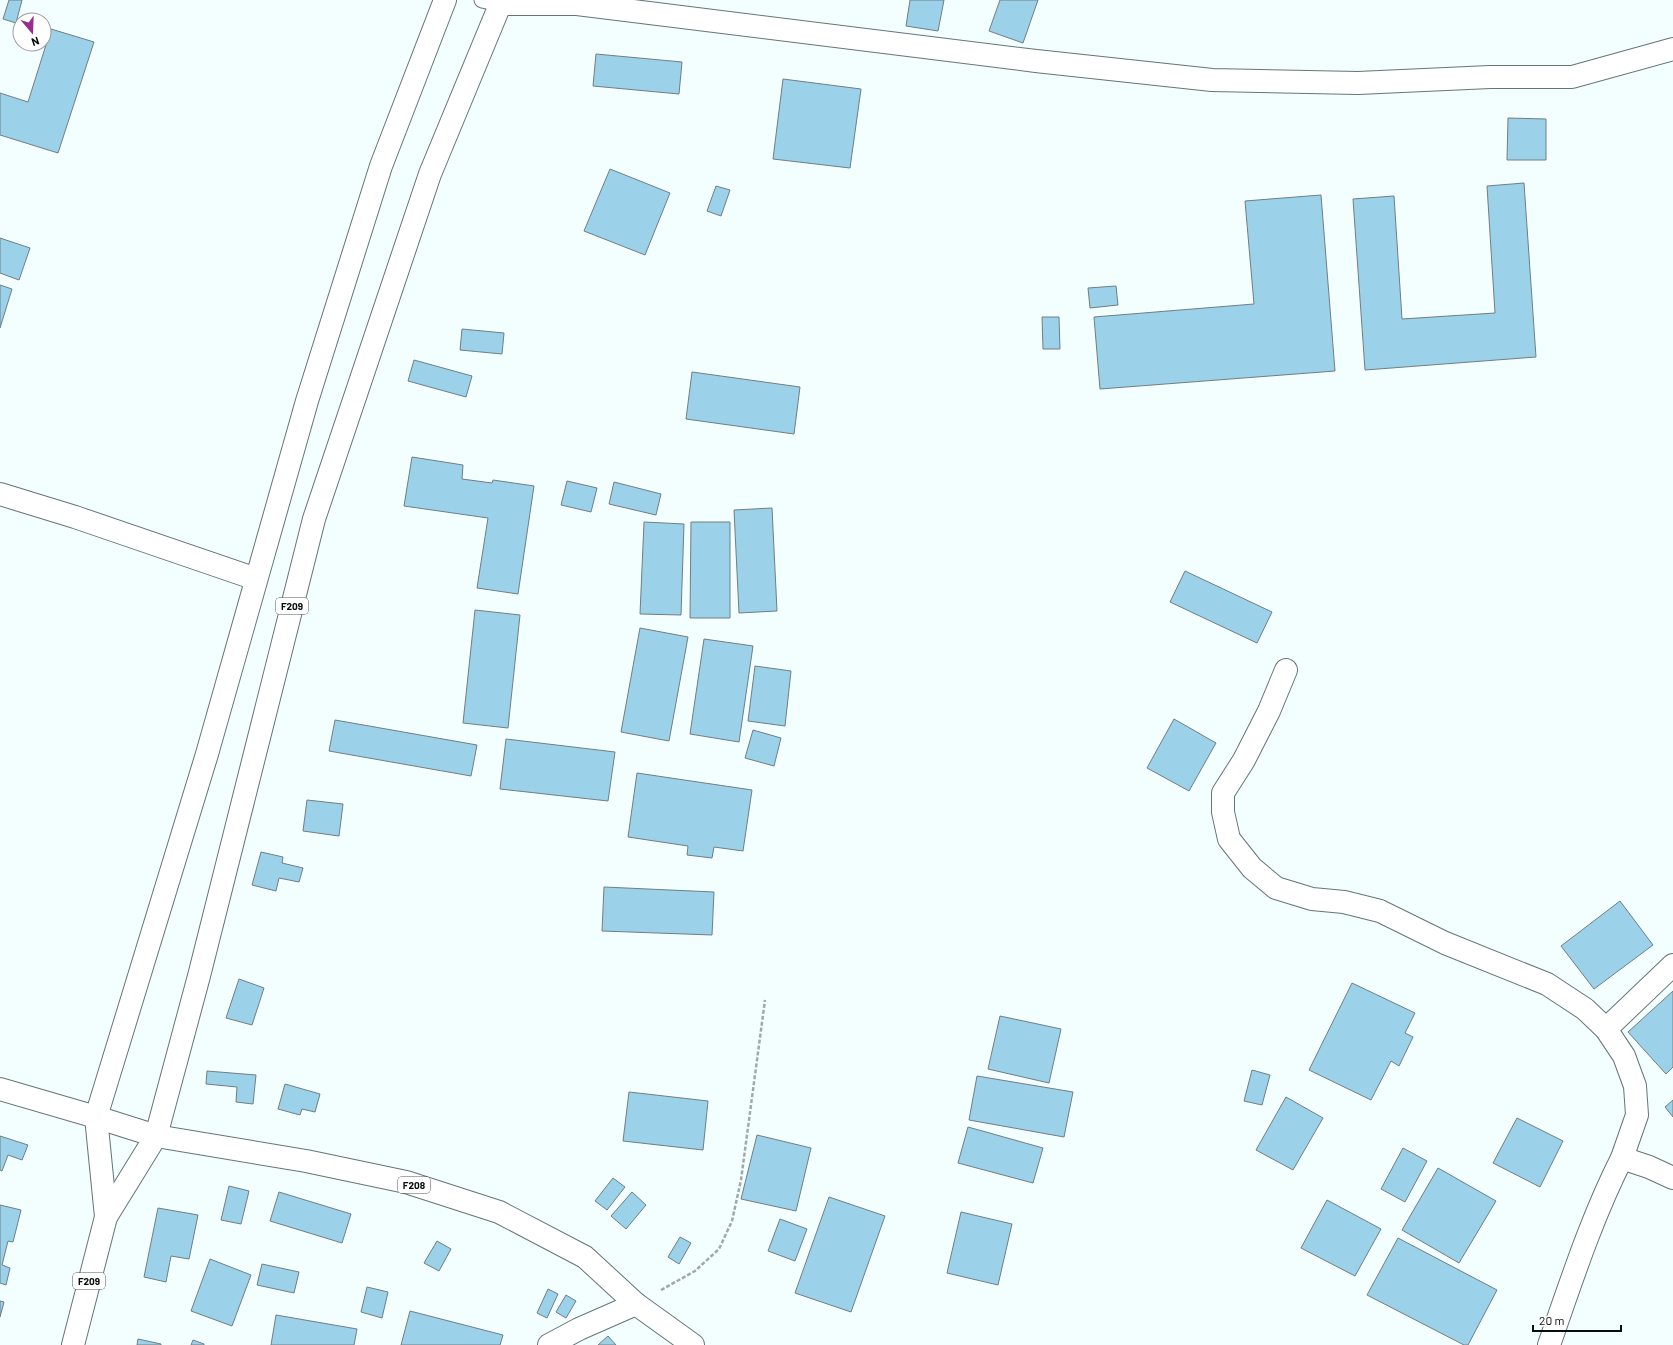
<svg xmlns="http://www.w3.org/2000/svg" width="1673" height="1345" font-family="Barlow,sans-serif">
  <rect width="100%" height="100%" fill="#f3fefe"/>
  <!-- building -->
  <g fill="#9bd1e9" stroke="#707e85">
    <path d="M 9,0 L 22,0 L 16,23 L 3,19 Z"/>
    <path d="M 910,0 L 944,0 L 938,31 L 906,26 Z"/>
    <path d="M 1000,0 L 1038,0 L 1023,43 L 989,31 Z"/>
    <path d="M 51,29 L 94,42 L 58,153 L 0,135 L 0,93 L 28,102 Z"/>
    <path d="M 596,54 L 682,62 L 679,94 L 593,86 Z"/>
    <path d="M 783,79 L 861,89 L 850,168 L 773,159 Z"/>
    <path d="M 1508,118 L 1546,119 L 1546,160 L 1507,160 Z"/>
    <path d="M 610,169 L 670,193 L 645,255 L 584,231 Z"/>
    <path d="M 1524,183 L 1536,357 L 1365,370 L 1353,199 L 1394,196 L 1402,319 L 1495,313 L 1487,186 Z"/>
    <path d="M 716,186 L 730,190 L 721,216 L 707,211 Z"/>
    <path d="M 1321,195 L 1335,371 L 1100,389 L 1094,317 L 1254,304 L 1245,201 Z"/>
    <path d="M 0,238 L 30,248 L 19,280 L 0,273 Z"/>
    <path d="M 0,285 L 12,289 L 0,328 Z"/>
    <path d="M 1116,286 L 1118,305 L 1090,308 L 1088,288 Z"/>
    <path d="M 1042,317 L 1059,317 L 1060,349 L 1043,349 Z"/>
    <path d="M 462,329 L 504,333 L 502,354 L 460,350 Z"/>
    <path d="M 414,360 L 472,376 L 466,397 L 408,381 Z"/>
    <path d="M 692,372 L 800,387 L 794,434 L 686,419 Z"/>
    <path d="M 412,457 L 463,465 L 462,479 L 492,483 L 493,480 L 534,486 L 518,594 L 477,588 L 488,518 L 404,506 Z"/>
    <path d="M 567,481 L 597,488 L 591,512 L 561,505 Z"/>
    <path d="M 614,482 L 661,494 L 656,515 L 609,504 Z"/>
    <path d="M 772,508 L 777,611 L 739,613 L 734,510 Z"/>
    <path d="M 644,522 L 684,524 L 681,615 L 640,614 Z"/>
    <path d="M 691,522 L 730,522 L 730,618 L 690,618 Z"/>
    <path d="M 1185,571 L 1272,612 L 1257,643 L 1170,602 Z"/>
    <path d="M 475,610 L 520,615 L 508,728 L 463,723 Z"/>
    <path d="M 640,628 L 688,637 L 669,741 L 621,732 Z"/>
    <path d="M 704,639 L 753,646 L 739,742 L 690,734 Z"/>
    <path d="M 755,666 L 791,671 L 785,726 L 748,721 Z"/>
    <path d="M 1174,719 L 1216,743 L 1189,791 L 1147,768 Z"/>
    <path d="M 335,720 L 477,745 L 471,776 L 329,751 Z"/>
    <path d="M 753,730 L 781,738 L 774,766 L 745,758 Z"/>
    <path d="M 506,739 L 615,752 L 608,801 L 500,789 Z"/>
    <path d="M 637,773 L 752,790 L 743,851 L 714,847 L 712,858 L 687,855 L 688,846 L 628,837 Z"/>
    <path d="M 307,800 L 343,804 L 339,836 L 303,831 Z"/>
    <path d="M 261,852 L 283,857 L 282,863 L 303,868 L 299,882 L 279,878 L 276,891 L 252,885 Z"/>
    <path d="M 604,887 L 714,892 L 712,935 L 602,931 Z"/>
    <path d="M 1620,901 L 1653,945 L 1594,989 L 1561,946 Z"/>
    <path d="M 239,979 L 264,988 L 252,1025 L 226,1018 Z"/>
    <path d="M 1352,983 L 1415,1013 L 1405,1033 L 1413,1037 L 1399,1066 L 1391,1061 L 1371,1100 L 1309,1070 Z"/>
    <path d="M 1673,991 L 1673,1067 L 1666,1074 L 1628,1032 Z"/>
    <path d="M 1000,1016 L 1061,1029 L 1049,1083 L 988,1069 Z"/>
    <path d="M 1252,1070 L 1270,1075 L 1262,1105 L 1244,1101 Z"/>
    <path d="M 207,1071 L 256,1075 L 253,1104 L 236,1102 L 237,1087 L 206,1084 Z"/>
    <path d="M 977,1076 L 1073,1092 L 1064,1137 L 969,1120 Z"/>
    <path d="M 285,1084 L 320,1094 L 315,1112 L 302,1109 L 300,1115 L 278,1109 Z"/>
    <path d="M 629,1092 L 708,1101 L 703,1150 L 623,1141 Z"/>
    <path d="M 1286,1097 L 1323,1118 L 1293,1170 L 1256,1150 Z"/>
    <path d="M 1673,1100 L 1673,1117 L 1665,1107 Z"/>
    <path d="M 1517,1118 L 1563,1141 L 1540,1187 L 1493,1163 Z"/>
    <path d="M 968,1127 L 1043,1148 L 1033,1183 L 958,1163 Z"/>
    <path d="M 757,1135 L 811,1148 L 796,1211 L 741,1199 Z"/>
    <path d="M 0,1136 L 28,1145 L 22,1160 L 8,1155 L 2,1171 L 0,1170 Z"/>
    <path d="M 1403,1148 L 1427,1161 L 1405,1202 L 1381,1189 Z"/>
    <path d="M 1438,1168 L 1496,1201 L 1459,1263 L 1402,1230 Z"/>
    <path d="M 613,1178 L 625,1187 L 607,1210 L 595,1201 Z"/>
    <path d="M 229,1186 L 249,1191 L 241,1224 L 221,1220 Z"/>
    <path d="M 279,1192 L 351,1214 L 342,1243 L 270,1221 Z"/>
    <path d="M 632,1192 L 646,1205 L 626,1229 L 611,1216 Z"/>
    <path d="M 829,1197 L 885,1216 L 851,1312 L 795,1293 Z"/>
    <path d="M 1327,1200 L 1381,1229 L 1355,1276 L 1301,1248 Z"/>
    <path d="M 0,1205 L 21,1210 L 13,1242 L 8,1241 L 2,1265 L 10,1268 L 6,1285 L 0,1283 Z"/>
    <path d="M 158,1208 L 198,1215 L 189,1259 L 171,1256 L 166,1282 L 144,1277 Z"/>
    <path d="M 961,1212 L 1012,1224 L 998,1285 L 947,1273 Z"/>
    <path d="M 780,1219 L 807,1229 L 795,1261 L 768,1251 Z"/>
    <path d="M 680,1237 L 691,1243 L 679,1264 L 668,1257 Z"/>
    <path d="M 1398,1238 L 1497,1290 L 1468,1345 L 1464,1345 L 1367,1295 Z"/>
    <path d="M 437,1241 L 451,1249 L 439,1271 L 424,1263 Z"/>
    <path d="M 210,1259 L 251,1275 L 232,1326 L 191,1311 Z"/>
    <path d="M 262,1264 L 299,1272 L 294,1293 L 257,1285 Z"/>
    <path d="M 367,1287 L 388,1292 L 382,1318 L 361,1312 Z"/>
    <path d="M 548,1289 L 558,1294 L 547,1318 L 537,1313 Z"/>
    <path d="M 566,1295 L 576,1301 L 566,1318 L 556,1312 Z"/>
    <path d="M 0,1301 L 4,1302 L 0,1317 Z"/>
    <path d="M 410,1311 L 503,1335 L 500,1345 L 401,1345 Z"/>
    <path d="M 276,1315 L 357,1329 L 354,1345 L 271,1345 Z"/>
    <path d="M 608,1336 L 616,1345 L 598,1345 Z"/>
    <path d="M 138,1339 L 161,1344 L 161,1345 L 137,1345 Z"/>
    <path d="M 193,1340 L 204,1344 L 204,1345 L 191,1345 Z"/>
  </g>
  <g fill="none" stroke-linecap="round" stroke-linejoin="round">
    <!-- service casing -->
    <g stroke="#657576" stroke-width="17">
      <path id="service" d="M 482,0 L 500,4"/>
    </g>
    <!-- minor casing -->
    <g stroke="#657576" stroke-width="24">
      <g id="minor">
        <path d="M 500,4 L 577,4 L 1036,61 L 1212,80 L 1358,83 L 1490,77 L 1572,77 L 1673,49"/>
        <path d="M 0,494 L 75,517 L 256,579"/>
        <path d="M 1286,670 L 1269,711 L 1244,760 L 1223,793 L 1223,812 L 1229,839 L 1252,868 L 1276,888 L 1312,899 L 1344,902 L 1380,911 L 1445,943 L 1547,984 L 1585,1009 L 1606,1029 L 1624,1056 L 1635,1086 L 1637,1115 L 1622,1158"/>
        <path d="M 1606,1029 L 1673,965"/>
        <path d="M 0,1089 L 96,1117"/>
        <path d="M 549,1345 L 579,1329 L 636,1304"/>
        <path d="M 1549,1345 C 1571,1282 1592,1217 1622,1158 L 1649,1167 L 1673,1178"/>
      </g>
    </g>
    <!-- primary casing -->
    <g stroke="#657576" stroke-width="24">
      <g id="primary">
        <path d="M 96,1117 L 156,1136 L 306,1161 L 406,1182 L 499,1212 L 585,1257 L 636,1304 L 693,1345"/>
        <path d="M 106,1217 L 96,1117 L 207,754 L 307,401 L 381,166 L 445,0"/>
        <path d="M 73,1345 L 106,1217 L 156,1136 L 199,976 L 314,519 L 430,174 L 502,0"/>
      </g>
    </g>
    <!-- path -->
    <path stroke="#a0a9aa" stroke-width="2.5" stroke-dasharray="4 2" stroke-linecap="butt" d="M 661,1290 L 695,1271 L 719,1249 L 732,1221 L 741,1180 L 765,1000"/>
    <!-- service -->
    <use href="#service" stroke="#fff" stroke-width="15"/>
    <!-- minor -->
    <use href="#minor" stroke="#fff" stroke-width="22"/>
    <!-- primary -->
    <use href="#primary" stroke="#fff" stroke-width="22"/>
  </g>
  <g text-anchor="middle" dominant-baseline="central" stroke-width="3" stroke-linejoin="round" paint-order="stroke">
    <!-- shield labels -->
    <g fill="#fff" stroke="#515556" stroke-width="1">
      <rect x="276" y="598" width="32" height="16" rx="3"/>
      <rect x="398" y="1177" width="32" height="16" rx="3"/>
      <rect x="73" y="1273" width="32" height="16" rx="3"/>
    </g>
    <g font-size="10" font-weight="bold" fill="#070c0d">
      <text x="292" y="606">F209</text>
      <text x="414" y="1185">F208</text>
      <text x="89" y="1281">F209</text>
    </g>
  </g>
  <!-- north arrow -->
  <g transform="translate(32 32) rotate(161)"><circle r="19" fill="#ffffff" stroke="#9c9e9e"/>
  <path d="M0-3L7 15L0 10L-7 15Z" fill="#972d90"/>
  <text y="-6" font-size="11" font-weight="bold" text-anchor="middle" fill="#070c0d">N</text>
  </g>
  <!-- scale -->
  <path d="M1533 1325v6h88v-6" fill="none" stroke="#070c0d" stroke-width="2"/>
  <text x="1539" y="1325" font-size="12" fill="#070c0d" stroke="#ffffff" stroke-width="3" paint-order="stroke">20 m</text>
</svg>
